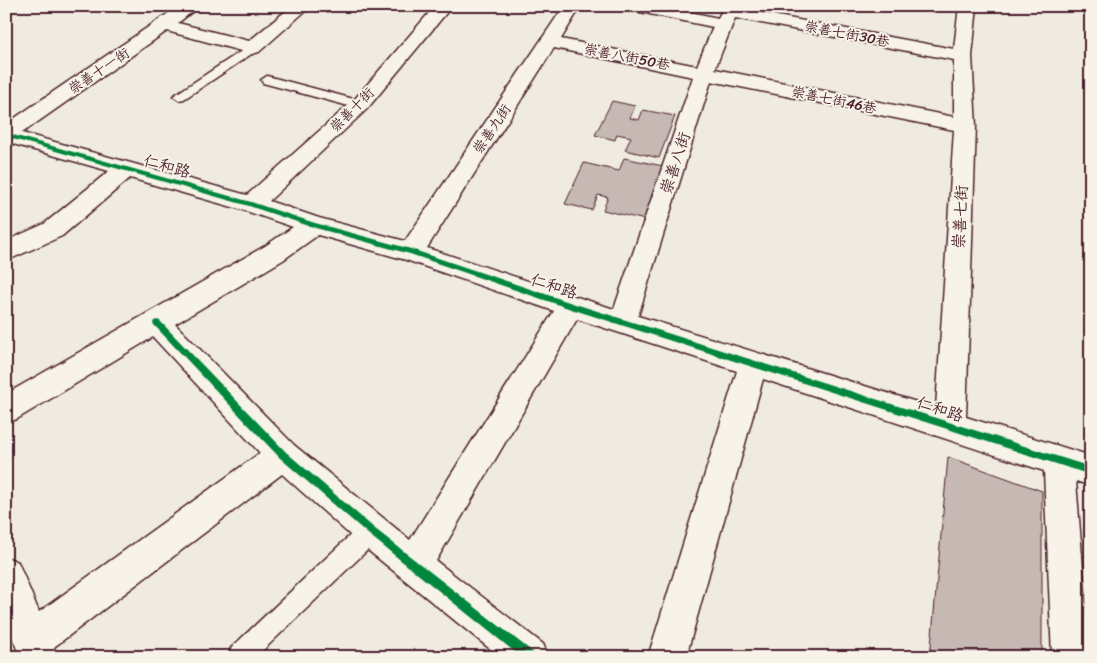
<svg xmlns="http://www.w3.org/2000/svg" width="1097" height="663" font-family="Sriracha,'LXGW WenKai TC',sans-serif">
  <rect width="100%" height="100%" fill="#f0ebe0"/>
  <filter id="ink" filterUnits="userSpaceOnUse"><feTurbulence type="fractalNoise" baseFrequency=".02" numOctaves="2"/><feDisplacementMap in="SourceGraphic" scale="10" xChannelSelector="R" yChannelSelector="G"/><feConvolveMatrix kernelMatrix="1 2 1 2 8 2 1 2 1" color-interpolation-filters="sRGB"/></filter>
  <g filter="url(#ink)">
    <!-- building -->
    <g fill="#c6b8b3" stroke="#4a1f2b">
      <path d="M 612,101 L 635,106 L 630,118 L 639,120 L 643,110 L 675,116 L 659,158 L 625,150 L 631,137 L 617,134 L 615,140 L 595,135 Z"/>
      <path d="M 624,158 L 663,166 L 645,220 L 603,210 L 608,197 L 598,195 L 592,210 L 565,204 L 584,163 L 619,171 Z"/>
      <path d="M 948,457 L 1042,491 L 1042,657 L 930,657 Z"/>
    </g>
    <g fill="none" stroke-linecap="round" stroke-linejoin="round">
      <!-- service casing -->
      <g stroke="#4a1f2b" stroke-width="3">
        <g id="service">
          <path d="M 252,44 L 256,45 L 258,48 L 256,51 L 184,99 L 179,100 L 173,96 Z"/>
          <path d="M 267,76 L 365,102 L 366,105 L 360,109 L 263,83 L 261,80 Z"/>
          <path d="M 371,520 L 379,523 L 382,531 L 379,539 L 256,657 L 227,657 L 231,648 L 363,523 Z"/>
        </g>
      </g>
      <!-- minor casing -->
      <g stroke="#4a1f2b" stroke-width="3">
        <path id="minor" d="M 179,6 L 199,6 L 178,23 L 249,41 L 292,6 L 311,6 L 259,52 L 252,54 L 167,31 L 22,133 L 247,195 L 353,101 L 435,6 L 452,6 L 367,109 L 269,201 L 319,218 L 405,241 L 564,6 L 581,6 L 561,39 L 697,66 L 713,27 L 635,11 L 629,10 L 627,6 L 662,6 L 718,18 L 724,6 L 741,6 L 740,9 L 954,49 L 959,6 L 977,6 L 972,56 L 976,126 L 966,417 L 1091,456 L 1091,486 L 1076,481 L 1090,657 L 1052,657 L 1044,471 L 763,379 L 686,657 L 648,657 L 737,371 L 577,319 L 436,561 L 543,644 L 549,657 L 500,657 L 359,543 L 282,474 L 54,647 L 56,657 L 20,657 L 6,621 L 6,557 L 18,562 L 39,612 L 260,453 L 153,337 L 17,419 L 6,423 L 6,394 L 265,246 L 293,227 L 243,210 L 130,178 L 62,236 L 6,261 L 6,241 L 44,224 L 109,171 L 6,142 L 6,124 ZM 735,18 L 954,60 L 954,117 L 715,69 ZM 554,48 L 693,77 L 614,309 L 427,248 ZM 711,81 L 954,130 L 936,408 L 638,316 ZM 318,235 L 406,260 L 554,311 L 410,540 L 294,445 L 175,324 L 283,260 Z"/>
      </g>
      <!-- service -->
      <use href="#service" fill="#f7f3e8" fill-rule="evenodd"/>
      <!-- minor -->
      <use href="#minor" fill="#f7f3e8" fill-rule="evenodd"/>
      <!-- cycleway casing -->
      <g stroke="#f7f3e8" stroke-width="3">
        <g id="cycleway">
          <path d="M 6,133 L 251,202 L 315,223 L 411,249 L 572,303 L 1091,467 L 1091,475 L 571,309 L 410,254 L 312,227 L 249,206 L 6,137 Z"/>
          <path d="M 157,320 L 160,321 L 286,452 L 374,528 L 534,653 L 535,657 L 521,657 L 368,534 L 280,458 L 154,325 L 153,323 L 154,321 Z"/>
        </g>
      </g>
      <!-- cycleway -->
      <use href="#cycleway" fill="#00873e" fill-rule="evenodd"/>
    </g>
  </g>
  <g text-anchor="middle" dominant-baseline="central" stroke-width="4" stroke-linejoin="round" paint-order="stroke">
    <!-- far-street labels -->
    <g font-size="14" fill="#4a1f2b" stroke="#f7f3e8">
      <text transform="translate(847 34) rotate(11)">崇善七街30巷</text>
      <text transform="translate(627 57) rotate(11)">崇善八街50巷</text>
      <text transform="translate(99 71) rotate(-34)">崇善十一街</text>
      <text transform="translate(834 100) rotate(12)">崇善七街46巷</text>
      <text transform="translate(352 110) rotate(-45)">崇善十街</text>
      <text transform="translate(492 129) rotate(-56)">崇善九街</text>
    </g>
    <!-- street labels -->
    <g font-size="16" fill="#4a1f2b" stroke="#f7f3e8">
      <text transform="translate(675 163) rotate(-72)">崇善八街</text>
      <text transform="translate(167 166) rotate(15)">仁和路</text>
      <text transform="translate(960 217) rotate(-87)">崇善七街</text>
      <text transform="translate(554 286) rotate(18)">仁和路</text>
      <text transform="translate(940 409) rotate(18)">仁和路</text>
    </g>
  </g>
  <!-- margin -->
  <rect width="1097" height="663" fill="none" stroke="#f7f3e8" stroke-width="25"/>
  <rect x="12" y="12" width="1072" height="638" fill="none" stroke="#4a1f2b" stroke-width="2" filter="url(#ink)"/>
</svg>
